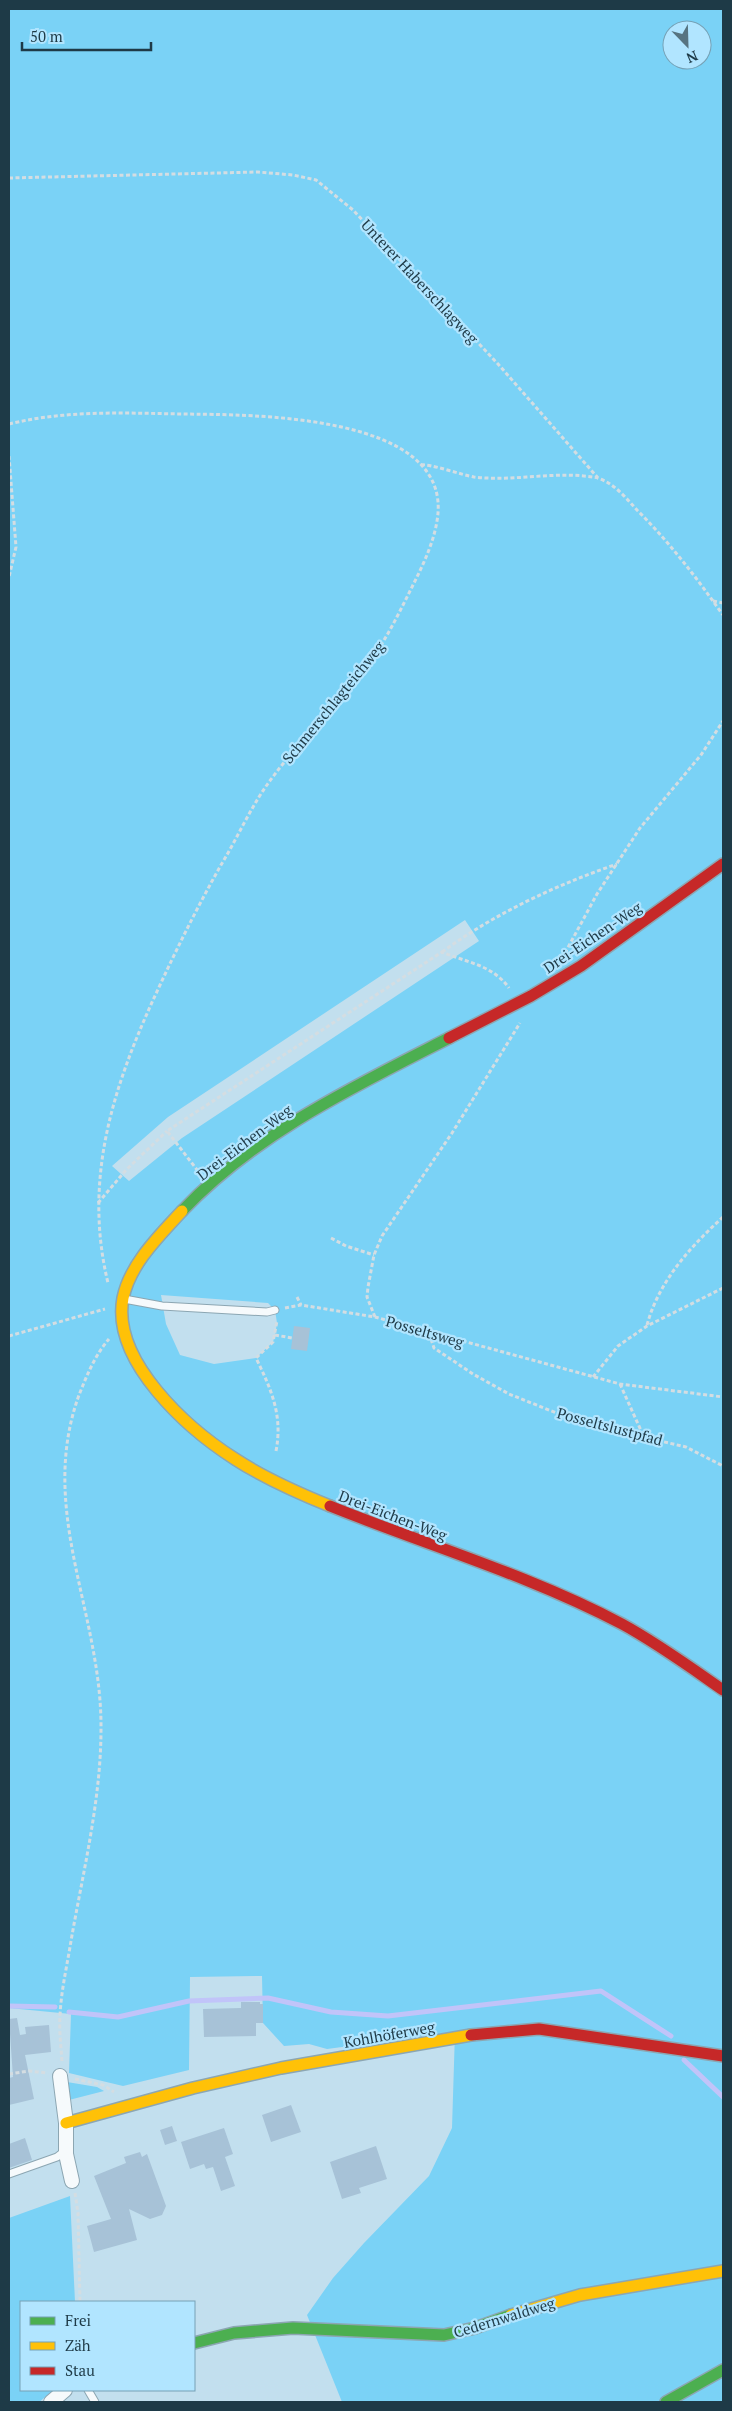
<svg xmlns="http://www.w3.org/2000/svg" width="732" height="2411" font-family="'PT Serif',serif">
  <rect width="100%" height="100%" fill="#c2dfee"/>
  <!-- green -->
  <g fill="#7ad2f6" fill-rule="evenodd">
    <path d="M 9,9 L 723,9 L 723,2402 L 342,2402 L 307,2315 L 333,2278 L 364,2243 L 429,2176 L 452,2128 L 455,2032 L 327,2049 L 309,2044 L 284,2046 L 263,2023 L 262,1976 L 190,1977 L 189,2070 L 123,2086 L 69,2073 L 71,2014 L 9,2008 ZM 672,30 L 702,30 L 702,60 L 672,60 ZM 465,920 L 479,941 L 182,1138 L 129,1181 L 112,1166 L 168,1117 ZM 161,1295 L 268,1303 L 275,1310 L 277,1323 L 275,1335 L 273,1342 L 256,1358 L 214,1364 L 180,1355 L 166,1324 Z"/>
    <path d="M 67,2082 L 97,2087 L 104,2091 L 69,2100 Z"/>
    <path d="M 70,2196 L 75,2302 L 21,2302 L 21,2390 L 54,2390 L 39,2402 L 9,2402 L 9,2218 Z"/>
  </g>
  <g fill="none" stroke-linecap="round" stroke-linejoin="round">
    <!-- stream -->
    <g stroke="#c1c4f9" stroke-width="5">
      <path d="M 9,2006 L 55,2007"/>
      <path d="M 69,2012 L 118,2017 L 189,2001 L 268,1998 L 331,2012 L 388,2016 L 601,1991 L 671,2036"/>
      <path d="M 684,2060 L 723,2097"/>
    </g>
  </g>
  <!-- building -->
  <g fill="#a7c2d7">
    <path d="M 294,1326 L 310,1328 L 307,1351 L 291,1349 Z"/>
    <path d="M 241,2002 L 260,2002 L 260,2004 L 263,2004 L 263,2023 L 256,2023 L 256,2036 L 204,2037 L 203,2009 L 241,2008 Z"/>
    <path d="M 17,2018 L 20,2035 L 26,2034 L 25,2027 L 49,2025 L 51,2052 L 25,2055 L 34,2099 L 9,2105 L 9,2078 L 13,2077 L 9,2019 Z"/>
    <path d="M 291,2105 L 301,2132 L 271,2142 L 262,2115 Z"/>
    <path d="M 172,2126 L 177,2141 L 165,2145 L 160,2130 Z"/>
    <path d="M 224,2128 L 233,2154 L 225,2157 L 235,2186 L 221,2191 L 213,2167 L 206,2169 L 204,2164 L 190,2169 L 181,2142 Z"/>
    <path d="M 25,2138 L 32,2160 L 9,2168 L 9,2144 Z"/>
    <path d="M 376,2146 L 387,2179 L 359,2188 L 361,2193 L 342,2199 L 330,2162 Z"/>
    <path d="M 140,2152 L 142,2157 L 147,2154 L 166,2206 L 162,2215 L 150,2219 L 129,2209 L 137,2240 L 94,2252 L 87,2226 L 111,2219 L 94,2176 L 126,2163 L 124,2157 Z"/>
  </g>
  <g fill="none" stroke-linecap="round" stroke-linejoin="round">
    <!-- lane casing -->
    <g stroke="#8ca6b2" stroke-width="9">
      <g id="lane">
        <path d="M 124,1299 L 162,1306 L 267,1312 L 275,1310"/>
        <path d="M 9,2174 L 57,2157 L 66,2150"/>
        <path d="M 88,2390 L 95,2402"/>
      </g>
    </g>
    <!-- street casing -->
    <g stroke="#8ca6b2" stroke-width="16">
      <g id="street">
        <path d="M 60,2076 L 66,2123 L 66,2154 L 72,2181"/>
        <path d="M 51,2402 L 65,2390"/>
      </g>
    </g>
    <!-- fast casing -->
    <g stroke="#8ca6b2" stroke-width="14">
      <g id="fast">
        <path d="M 182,1211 C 256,1133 355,1086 449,1038"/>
        <path d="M 194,2343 L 234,2333 L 293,2328 L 444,2335 L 475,2328 L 511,2315"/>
        <path d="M 666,2402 L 723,2370"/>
      </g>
    </g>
    <!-- slow casing -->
    <g stroke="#8ca6b2" stroke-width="14">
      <g id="slow">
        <path d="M 182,1211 C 159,1236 130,1264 123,1298 C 111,1361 188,1429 235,1459 C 264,1478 298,1493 330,1506"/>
        <path d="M 66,2123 L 193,2088 L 281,2068 L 471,2035"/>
        <path d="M 511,2315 L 580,2295 L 723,2271"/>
      </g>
    </g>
    <!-- jam casing -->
    <g stroke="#8ca6b2" stroke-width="14">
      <g id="jam">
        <path d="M 449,1038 L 531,996 L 581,966 L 723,864"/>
        <path d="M 330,1506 C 427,1545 529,1575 622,1624 C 657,1643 690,1667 723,1690"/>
        <path d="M 471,2035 L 539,2029 L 723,2056"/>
      </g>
    </g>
    <!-- path -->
    <g stroke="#d4dde2" stroke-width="3" stroke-dasharray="4 2.5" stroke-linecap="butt">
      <path d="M 9,178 L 258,172 L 293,175 L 316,180 L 353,210 L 498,364 L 598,478 C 615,484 626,498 637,510 C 670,543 696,577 723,615"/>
      <path d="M 9,424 C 66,410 124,413 183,414 C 248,415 456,412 437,521 C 433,545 422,567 411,589 C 400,611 389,634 375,654 C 344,698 304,735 272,778 C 252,804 238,837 221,865 C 199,904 179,944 160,985 C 115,1081 82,1176 108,1283"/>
      <path d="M 9,456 L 16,547 L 9,577"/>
      <path d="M 421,465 C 428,463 462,475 474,477 C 515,482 558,470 598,478"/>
      <path d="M 713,601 L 723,603"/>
      <path d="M 442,952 C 496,913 554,886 617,864"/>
      <path d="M 565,953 L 597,894 L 640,828 L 701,755 L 723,721"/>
      <path d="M 198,1171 L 167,1131 L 442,952 C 465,962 493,965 509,988"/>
      <path d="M 98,1203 L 126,1170 L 167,1131"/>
      <path d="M 331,1238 L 346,1246 L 374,1255"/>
      <path d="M 297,1297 L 301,1305"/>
      <path d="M 285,1308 L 301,1305 L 375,1317 L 620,1384 L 723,1397"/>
      <path d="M 375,1317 L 367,1297 L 368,1287 L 374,1255 L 382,1236 L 452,1133 L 520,1023"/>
      <path d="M 647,1325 C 659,1281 690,1247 723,1217"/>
      <path d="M 429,1333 L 434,1348 L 473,1374 L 509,1394 L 564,1416 L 604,1428 L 686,1447 L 723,1466"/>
      <path d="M 275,1335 L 292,1338"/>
      <path d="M 9,1336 L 105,1309"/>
      <path d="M 593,1377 L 618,1346 L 647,1326 L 723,1288"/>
      <path d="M 620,1384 L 643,1435"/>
      <path d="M 276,1451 C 283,1415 271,1389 256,1358 L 273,1342 L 277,1321"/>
      <path d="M 62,2061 C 61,2046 59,2031 60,2016 C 61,1991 67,1966 71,1941 C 83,1872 101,1800 101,1729 C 102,1613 37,1511 79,1395 C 87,1375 95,1355 109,1339"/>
      <path d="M 9,2074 L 29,2071 L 47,2073"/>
      <path d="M 75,2079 L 103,2085 L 114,2092"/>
      <path d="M 75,2193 L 78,2213 L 80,2302"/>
    </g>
    <!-- lane -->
    <use href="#lane" stroke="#f6fafc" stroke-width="7"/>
    <!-- street -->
    <use href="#street" stroke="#f6fafc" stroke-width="14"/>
    <!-- fast -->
    <use href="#fast" stroke="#4caf50" stroke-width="11"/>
    <!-- slow -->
    <use href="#slow" stroke="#ffc107" stroke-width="11"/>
    <!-- jam -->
    <use href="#jam" stroke="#c62828" stroke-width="11"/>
  </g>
  <g text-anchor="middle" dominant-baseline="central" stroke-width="4.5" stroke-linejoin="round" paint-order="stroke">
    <!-- street labels -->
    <g font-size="15" fill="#1e3a47" stroke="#b1e5ff">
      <text transform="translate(420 281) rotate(47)">Unterer Haberschlagweg</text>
      <text transform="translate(333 702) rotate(-51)">Schmerschlagteichweg</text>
      <text transform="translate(592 937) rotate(-34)">Drei-Eichen-Weg</text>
      <text transform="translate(244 1142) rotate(-37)">Drei-Eichen-Weg</text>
      <text transform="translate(425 1331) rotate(16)">Posseltsweg</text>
      <text transform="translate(610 1426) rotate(15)">Posseltslustpfad</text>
      <text transform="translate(393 1515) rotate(21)">Drei-Eichen-Weg</text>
      <text transform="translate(389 2034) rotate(-10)">Kohlhöferweg</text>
      <text transform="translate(504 2317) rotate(-17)">Cedernwaldweg</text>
    </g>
  </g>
  <!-- border -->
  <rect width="732" height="2411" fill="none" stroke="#1e3a47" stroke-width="20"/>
  <!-- legend -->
  <rect x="20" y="2301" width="175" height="90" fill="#b1e5ff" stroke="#76a1b5"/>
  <rect x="30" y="2317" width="25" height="8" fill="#4caf50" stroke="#76a1b5"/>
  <text x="65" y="2326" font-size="15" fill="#1e3a47">Frei</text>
  <rect x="30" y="2342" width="25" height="8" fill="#ffc107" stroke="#76a1b5"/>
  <text x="65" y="2351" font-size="15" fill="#1e3a47">Zäh</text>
  <rect x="30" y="2367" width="25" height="8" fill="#c62828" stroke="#76a1b5"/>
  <text x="65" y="2376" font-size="15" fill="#1e3a47">Stau</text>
  <!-- north arrow -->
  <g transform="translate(687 45) rotate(157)"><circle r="24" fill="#b1e5ff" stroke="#76a1b5"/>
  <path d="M0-4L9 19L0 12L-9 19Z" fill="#577481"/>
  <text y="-8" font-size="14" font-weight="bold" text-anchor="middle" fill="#1e3a47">N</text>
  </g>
  <!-- scale -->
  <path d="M22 42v8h129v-8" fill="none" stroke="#1e3a47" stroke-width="2.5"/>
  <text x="30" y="42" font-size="15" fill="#1e3a47" stroke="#b1e5ff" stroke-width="4" paint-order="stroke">50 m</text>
</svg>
